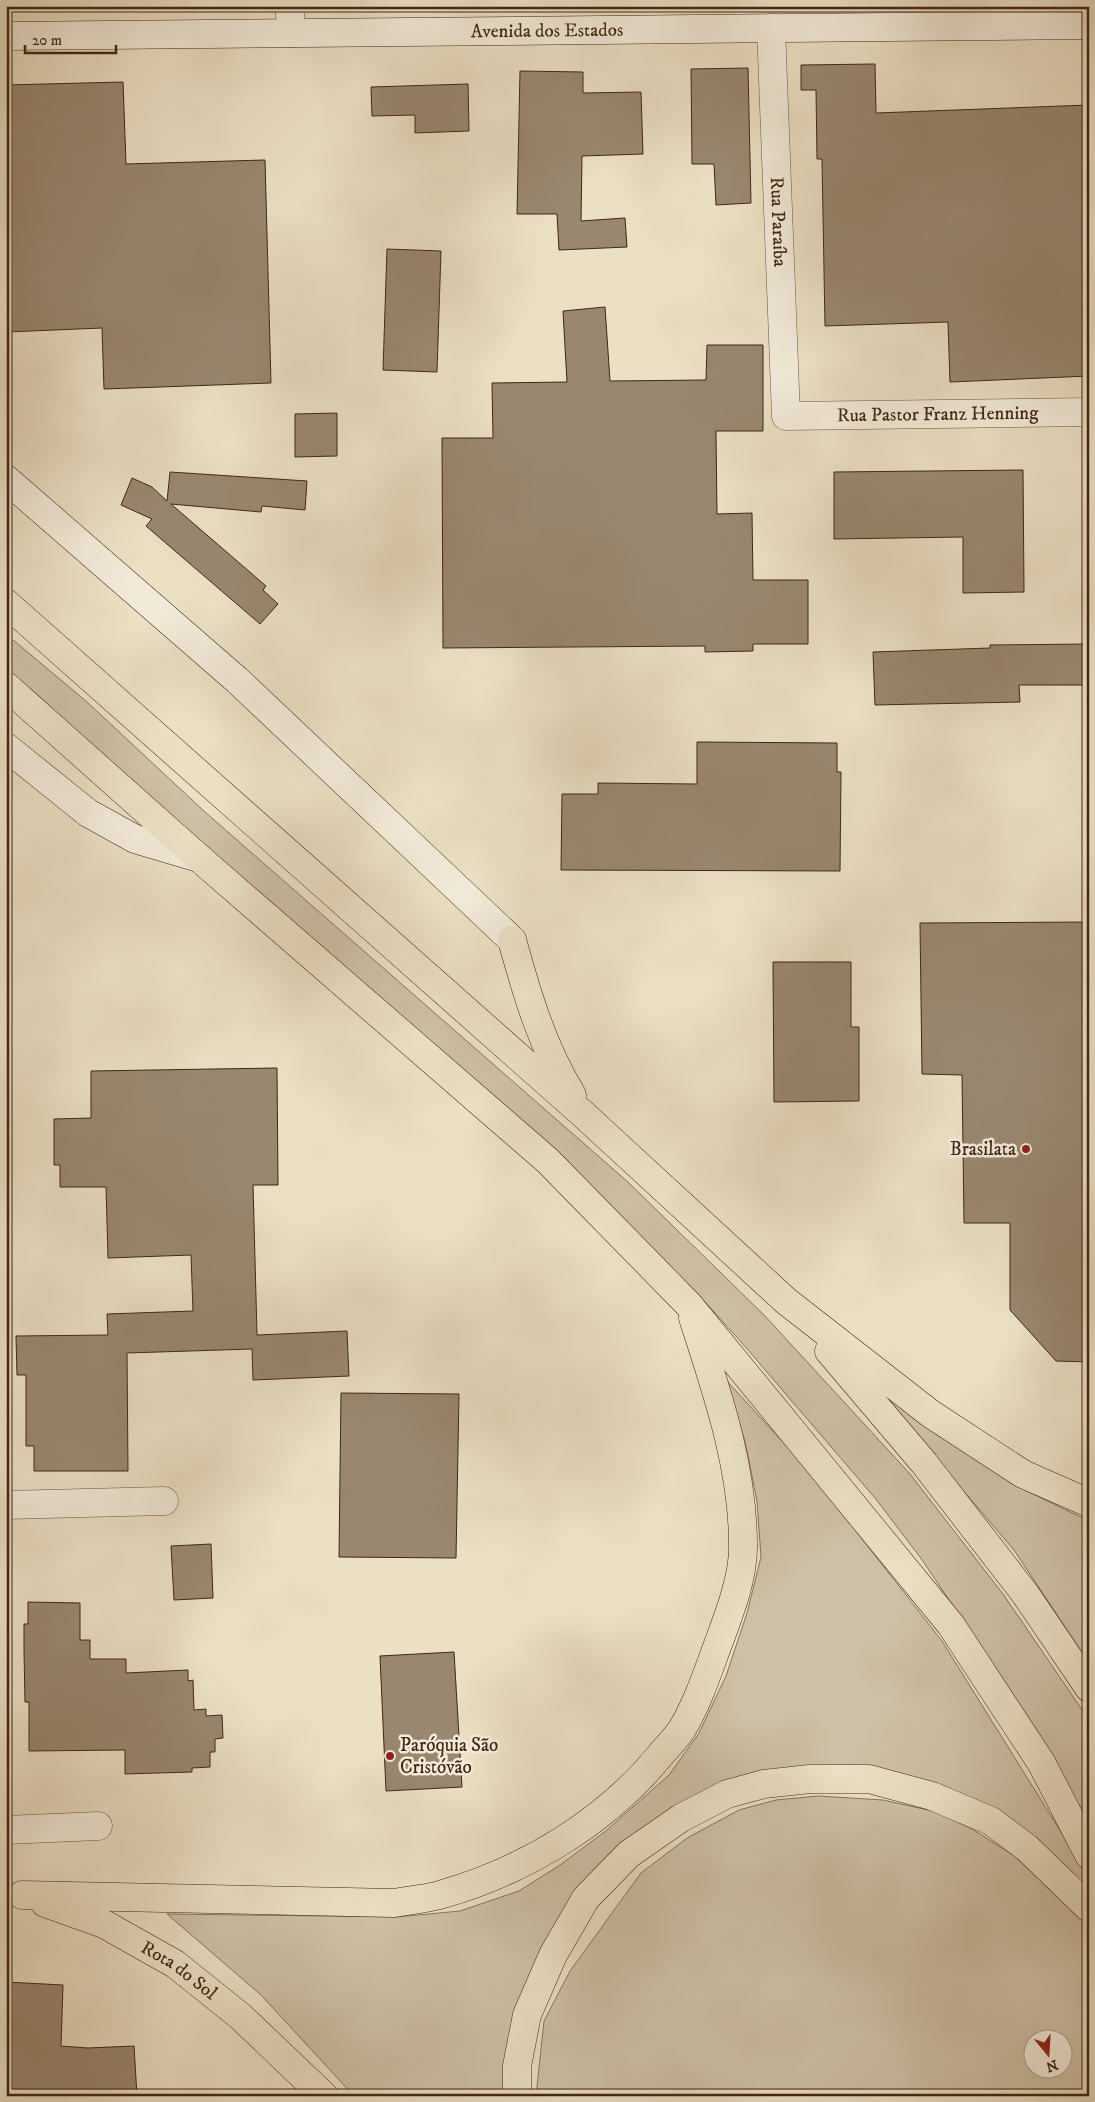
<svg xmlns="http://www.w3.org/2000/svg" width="1095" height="2102" font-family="'IM FELL DW Pica',serif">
  <rect width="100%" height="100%" fill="#ebdfc4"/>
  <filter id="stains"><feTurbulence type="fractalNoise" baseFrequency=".004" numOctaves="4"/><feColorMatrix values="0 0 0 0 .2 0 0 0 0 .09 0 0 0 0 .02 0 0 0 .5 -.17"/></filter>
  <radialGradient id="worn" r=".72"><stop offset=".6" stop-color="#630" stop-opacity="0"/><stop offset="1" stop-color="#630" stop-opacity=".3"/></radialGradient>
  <!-- green -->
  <g fill="#cec0a6" stroke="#87745d" fill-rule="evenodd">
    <path d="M 6,634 L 87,702 L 205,812 L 629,1183 L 765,1316 L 910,1474 L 1003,1594 L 1089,1720 L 1089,1821 L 962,1619 L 920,1557 L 875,1498 L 742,1343 L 706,1303 L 552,1152 L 100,754 L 39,696 L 6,668 Z"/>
    <path d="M 861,1371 L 1025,1490 L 1089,1521 L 1089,1663 L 1014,1550 Z"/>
    <path d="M 725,1379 L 805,1466 L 942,1641 L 1089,1877 L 1089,1891 L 991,1809 L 942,1785 L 883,1770 L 762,1773 L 579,1896 L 507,2096 L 354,2096 L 261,1995 L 167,1914 L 397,1917 L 460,1911 L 519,1891 L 560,1865 L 607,1830 L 669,1775 L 699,1733 L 726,1676 L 747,1613 L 761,1557 L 757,1501 L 745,1441 Z"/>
    <path d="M 818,1796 L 883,1800 L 937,1812 L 972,1829 L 1024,1862 L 1057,1888 L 1089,1928 L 1089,2096 L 536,2096 L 544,2021 L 570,1971 L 641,1873 L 687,1838 L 739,1810 L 776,1800 ZM 1032,2040 L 1062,2040 L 1062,2070 L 1032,2070 Z"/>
  </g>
  <!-- building -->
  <g fill="#998770" stroke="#402714">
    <path d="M 875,64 L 876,113 L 1089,105 L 1089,376 L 950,382 L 948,322 L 825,326 L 822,159 L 817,159 L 816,90 L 801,90 L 801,65 Z"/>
    <path d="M 748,68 L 751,203 L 716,205 L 714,164 L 692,164 L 691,69 Z"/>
    <path d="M 520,71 L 583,72 L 583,93 L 641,92 L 643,154 L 582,156 L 581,221 L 625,218 L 627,247 L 559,250 L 557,214 L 517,214 Z"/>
    <path d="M 123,82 L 126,164 L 265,160 L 271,383 L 104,389 L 102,328 L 6,332 L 6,85 Z"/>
    <path d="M 468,84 L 469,131 L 415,133 L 415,115 L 372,116 L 371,87 Z"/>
    <path d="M 387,249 L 441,251 L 437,372 L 383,370 Z"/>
    <path d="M 605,307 L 610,381 L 706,380 L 707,345 L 763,345 L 763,431 L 716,431 L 717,514 L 752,513 L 753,580 L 808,580 L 808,644 L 753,644 L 753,651 L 705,652 L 705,646 L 443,648 L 442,438 L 493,438 L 492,383 L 567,382 L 563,311 Z"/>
    <path d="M 337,413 L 337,456 L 295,457 L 295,414 Z"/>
    <path d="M 1023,470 L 1024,592 L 963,593 L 963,537 L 834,539 L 834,472 Z"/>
    <path d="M 170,472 L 307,481 L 305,510 L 262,506 L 261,512 L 171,504 L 266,586 L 263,590 L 278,604 L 260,624 L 146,526 L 152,519 L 121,505 L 132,478 L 152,487 L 167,501 Z"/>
    <path d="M 1089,644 L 1089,685 L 1019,685 L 1020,702 L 875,705 L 873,652 L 990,648 L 990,645 Z"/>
    <path d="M 697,742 L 837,743 L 837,772 L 841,772 L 840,871 L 561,870 L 562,794 L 598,794 L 598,783 L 697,784 Z"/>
    <path d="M 1089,922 L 1089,1362 L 1056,1361 L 1010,1310 L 1010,1223 L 964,1223 L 962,1075 L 922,1074 L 920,923 Z"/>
    <path d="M 773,962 L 851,962 L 851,1027 L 859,1027 L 859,1101 L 774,1102 Z"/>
    <path d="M 277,1068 L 278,1185 L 253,1185 L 257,1335 L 347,1331 L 349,1376 L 253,1380 L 252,1349 L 127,1353 L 128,1471 L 34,1471 L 34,1446 L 26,1446 L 26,1375 L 17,1375 L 16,1336 L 108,1335 L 107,1314 L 193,1311 L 191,1255 L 108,1258 L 106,1187 L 60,1187 L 60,1165 L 54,1165 L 54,1119 L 91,1118 L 91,1071 Z"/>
    <path d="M 341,1393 L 459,1394 L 456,1558 L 339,1557 Z"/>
    <path d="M 211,1544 L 213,1598 L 174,1600 L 171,1546 Z"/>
    <path d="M 28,1602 L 80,1603 L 80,1640 L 90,1640 L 90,1659 L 126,1659 L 126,1673 L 188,1670 L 188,1681 L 193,1680 L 194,1710 L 206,1709 L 206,1716 L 222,1715 L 223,1738 L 215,1739 L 215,1752 L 210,1752 L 210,1767 L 192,1768 L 192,1772 L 125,1774 L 125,1750 L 29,1751 L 29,1702 L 25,1702 L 24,1650 L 24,1624 L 28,1624 Z"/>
    <path d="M 454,1652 L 462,1787 L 386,1791 L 380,1656 Z"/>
    <path d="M 6,1982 L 63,1985 L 61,2046 L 88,2048 L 134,2046 L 137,2096 L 6,2096 Z"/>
  </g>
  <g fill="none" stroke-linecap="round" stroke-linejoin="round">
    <!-- street casing -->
    <g stroke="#6b5540" stroke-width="29">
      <g id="street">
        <path d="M 289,6 L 292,33"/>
        <path id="s1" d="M 771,28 L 786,416 L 1089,412"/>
        <path d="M 6,1505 L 164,1501"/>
        <path d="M 6,1830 L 98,1826"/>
      </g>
    </g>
    <!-- secondary casing -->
    <g stroke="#402714" stroke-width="29">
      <g id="secondary">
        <path id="s2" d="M 6,36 L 1089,25"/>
        <path d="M 6,479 L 237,680 L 512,940"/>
        <path d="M 6,747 L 88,813 L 135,839 L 199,858"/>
      </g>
    </g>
    <!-- highway casing -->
    <g stroke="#402714" stroke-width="29">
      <g id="highway">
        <path d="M 6,603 L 584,1115 L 786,1301 L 931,1414 L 1023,1474 L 1089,1503"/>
        <path d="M 6,686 L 199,858 L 548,1161 L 689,1305 L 951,1625 L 1042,1764 L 1089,1855"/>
        <path d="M 512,940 C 527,994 542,1046 572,1095"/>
        <path d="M 829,1351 L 924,1463 L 1026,1595 L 1089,1688"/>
        <path d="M 22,1895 L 394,1903 C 410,1900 428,1899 443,1894 C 527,1870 608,1820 662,1753 C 669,1745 677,1737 682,1729 C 697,1704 707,1674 717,1647 C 728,1617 744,1577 743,1545 C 743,1467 717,1392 693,1318"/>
        <path id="s3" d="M 45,1903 L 104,1924 L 175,1964 L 240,2016 L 324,2096"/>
        <path d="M 517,2096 L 517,2066 L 527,2015 L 553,1955 L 586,1898 L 629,1854 L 681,1818 L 727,1794 L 764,1784 L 810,1779 L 869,1779 L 932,1796 L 991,1821 L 1027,1848 L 1089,1908"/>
      </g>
    </g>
    <!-- street -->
    <use href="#street" stroke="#f2ead9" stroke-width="28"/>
    <!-- secondary -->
    <use href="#secondary" stroke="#f2ead9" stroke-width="28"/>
    <!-- highway -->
    <use href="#highway" stroke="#ebdfc4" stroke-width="28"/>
  </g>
  <!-- markers -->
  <g fill="#8f2418" stroke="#f2ead9" stroke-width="2">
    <circle cx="1026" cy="1149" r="5"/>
    <circle cx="390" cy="1756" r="5"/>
  </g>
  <g text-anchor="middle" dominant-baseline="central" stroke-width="5" stroke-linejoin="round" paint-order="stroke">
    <!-- street labels -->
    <g font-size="19" fill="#402714" stroke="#f2ead9">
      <text stroke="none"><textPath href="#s2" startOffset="541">Avenida dos Estados</textPath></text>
      <text stroke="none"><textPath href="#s1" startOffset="194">Rua Paraíba</textPath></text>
      <text stroke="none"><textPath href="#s1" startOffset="540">Rua Pastor Franz Henning</textPath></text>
      <text stroke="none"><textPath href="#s3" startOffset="151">Rota do Sol</textPath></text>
    </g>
    <!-- poi labels -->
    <g font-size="19" fill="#402714" stroke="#f2ead9" text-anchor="end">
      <text x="1016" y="1149">Brasilata</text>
      <text x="400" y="1745" text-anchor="start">Paróquia São<tspan x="400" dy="22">Cristóvão</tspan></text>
    </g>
  </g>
  <!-- margin -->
  <rect width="1095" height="2102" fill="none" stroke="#ebdfc4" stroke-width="25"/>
  <rect x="8" y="8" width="1080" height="2087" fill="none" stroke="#402714" stroke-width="2.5"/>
  <rect x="12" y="12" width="1070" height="2077" fill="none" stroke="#402714"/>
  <!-- north arrow -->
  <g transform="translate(1048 2054) rotate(162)"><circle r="24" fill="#f2ead9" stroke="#ab9c8a"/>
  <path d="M0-4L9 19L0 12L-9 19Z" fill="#8f2418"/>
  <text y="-8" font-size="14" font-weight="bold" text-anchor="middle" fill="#402714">N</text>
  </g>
  <!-- scale -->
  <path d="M25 45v8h91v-8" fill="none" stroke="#402714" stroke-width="2.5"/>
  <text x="32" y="45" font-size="15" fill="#402714" stroke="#f2ead9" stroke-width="4" paint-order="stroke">20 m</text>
  <rect width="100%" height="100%" filter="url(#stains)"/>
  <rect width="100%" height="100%" fill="url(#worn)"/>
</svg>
